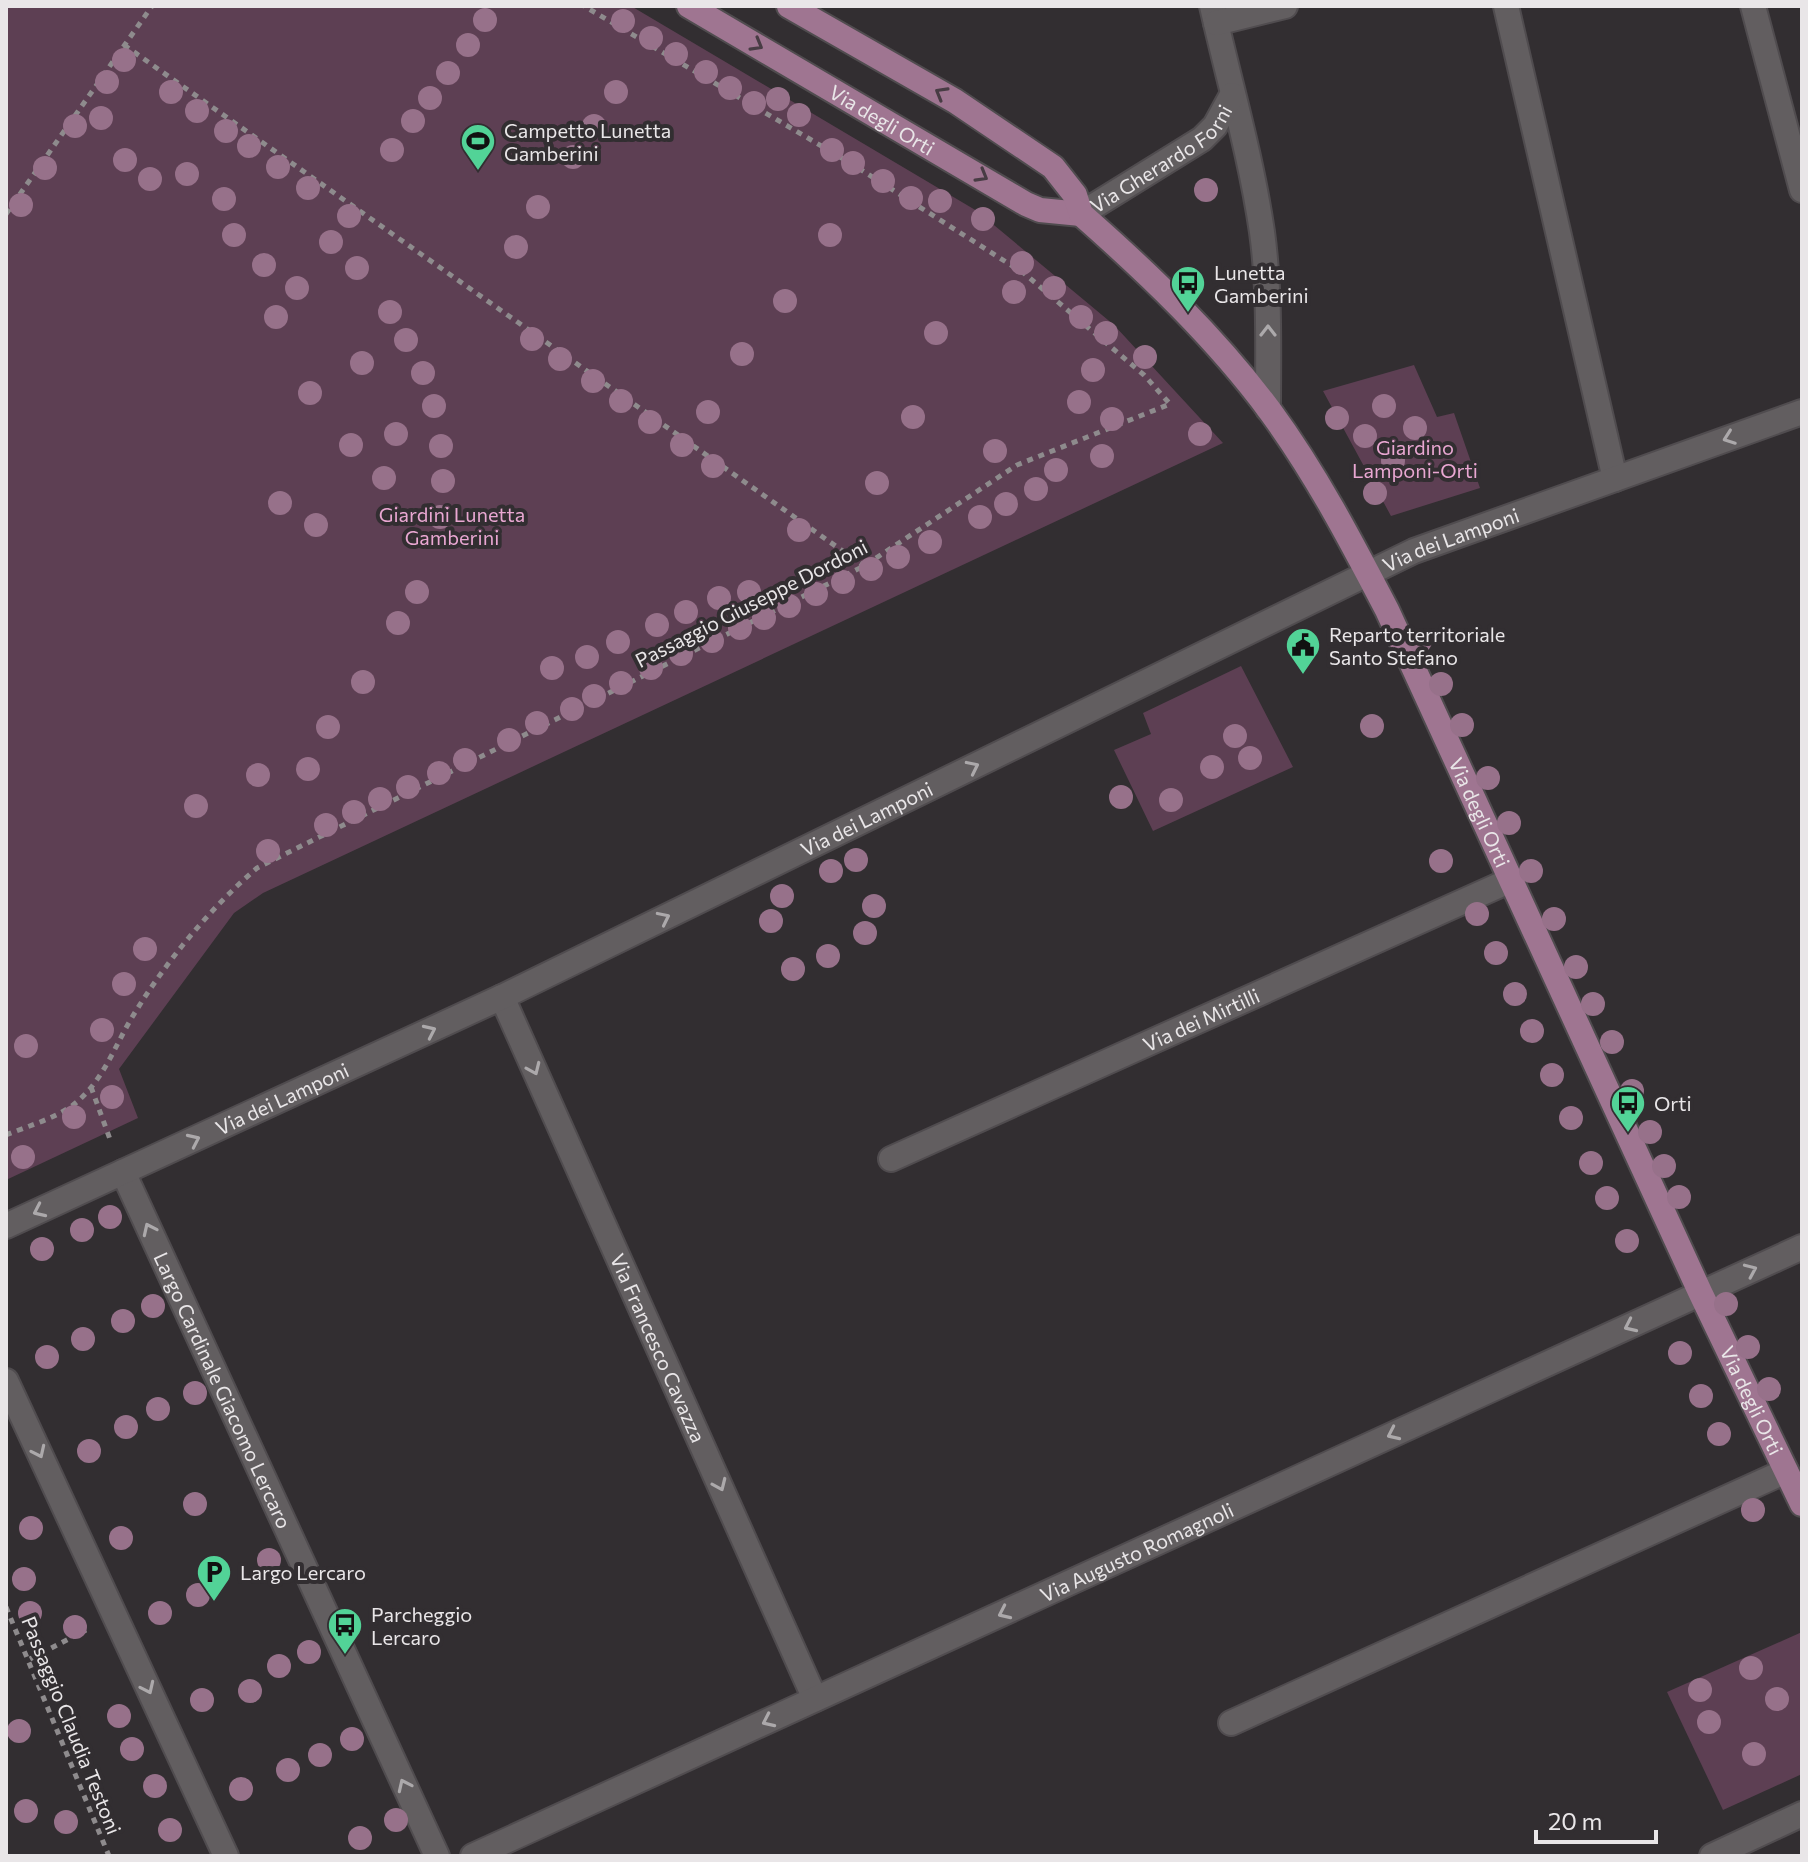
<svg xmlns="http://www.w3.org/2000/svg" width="1808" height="1862" font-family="Commissioner,sans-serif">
  <rect width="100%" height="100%" fill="#322e31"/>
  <!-- green -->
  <g fill="#5d3f53">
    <path d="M 6,6 L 631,6 L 977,211 L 1114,325 L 1223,443 L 263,893 L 234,913 L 119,1069 L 138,1118 L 6,1180 Z"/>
    <path d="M 1414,365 L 1437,417 L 1454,413 L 1480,488 L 1391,516 L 1323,391 Z"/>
    <path d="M 1241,666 L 1293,767 L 1153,831 L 1114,750 L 1151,734 L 1143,713 Z"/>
    <path d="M 1802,1632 L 1802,1774 L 1723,1810 L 1667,1692 Z"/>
  </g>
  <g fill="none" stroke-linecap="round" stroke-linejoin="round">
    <!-- street casing -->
    <g stroke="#504c4f" stroke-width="28">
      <g id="street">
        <path d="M 1212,6 C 1229,81 1251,156 1262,232 C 1270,291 1268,350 1268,409"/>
        <path d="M 1506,6 L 1615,479"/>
        <path d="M 1753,6 L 1802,190"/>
        <path d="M 1216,23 L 1285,6"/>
        <path id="s1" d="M 1081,214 L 1202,139 L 1215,126 L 1232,95"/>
        <path id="s2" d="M 502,997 L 815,1699"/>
        <path id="s3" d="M 891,1159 L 1511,880"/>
        <path id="s4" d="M 123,1172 L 437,1856"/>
        <path id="s5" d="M 6,1226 L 502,997 L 1414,551 L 1802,412"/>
        <path d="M 6,1381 L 226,1856"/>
        <path d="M 1231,1723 L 1786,1471"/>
        <path id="s6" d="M 473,1856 L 1802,1247"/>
        <path d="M 1712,1856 L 1802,1814"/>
      </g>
    </g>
    <!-- primary casing -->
    <g stroke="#504c4f" stroke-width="28">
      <g id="primary">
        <path id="s7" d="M 689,6 L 1026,204 L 1040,210 L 1081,214"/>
        <path id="s8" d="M 789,6 L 955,101 L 1053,167 L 1075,195 L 1081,214 C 1149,274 1216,338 1270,411 C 1316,474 1351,541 1387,610 L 1700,1292 L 1802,1504"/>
      </g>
    </g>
    <!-- path -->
    <g stroke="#8e8b8d" stroke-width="5" stroke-dasharray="6 6" stroke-linecap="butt">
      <path d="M 124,45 L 864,566"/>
      <path d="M 6,214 L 152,6"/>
      <path d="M 91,1087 L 111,1142"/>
      <path d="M 6,1135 C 28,1126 60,1117 78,1101 C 104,1078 114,1048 131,1019 C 164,964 209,909 257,868 L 864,566 L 1017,465 L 1170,404 L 1144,375 L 1025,274 L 852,164 L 584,6"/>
      <path d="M 6,1607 L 109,1856"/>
      <path d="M 30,1659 L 86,1630"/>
    </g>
    <!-- street -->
    <use href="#street" stroke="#625e60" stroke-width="24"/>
    <!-- primary -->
    <use href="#primary" stroke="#9f7591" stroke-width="24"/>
  </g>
  <!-- trees -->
  <g fill="#97718a">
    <circle cx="485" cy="20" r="12"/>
    <circle cx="623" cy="21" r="12"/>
    <circle cx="651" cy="38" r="12"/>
    <circle cx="468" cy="45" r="12"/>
    <circle cx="676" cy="54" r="12"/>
    <circle cx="124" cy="60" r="12"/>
    <circle cx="706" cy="72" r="12"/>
    <circle cx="448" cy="73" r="12"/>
    <circle cx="107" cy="82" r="12"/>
    <circle cx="730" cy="88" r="12"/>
    <circle cx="171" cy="92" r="12"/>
    <circle cx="616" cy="92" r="12"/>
    <circle cx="430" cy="98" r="12"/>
    <circle cx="778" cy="99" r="12"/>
    <circle cx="754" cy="103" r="12"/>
    <circle cx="197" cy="111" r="12"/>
    <circle cx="799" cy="115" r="12"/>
    <circle cx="101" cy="118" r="12"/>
    <circle cx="413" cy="121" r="12"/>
    <circle cx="75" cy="126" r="12"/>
    <circle cx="594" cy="126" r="12"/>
    <circle cx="226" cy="131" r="12"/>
    <circle cx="249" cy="146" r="12"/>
    <circle cx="392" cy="150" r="12"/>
    <circle cx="832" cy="150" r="12"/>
    <circle cx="573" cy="157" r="12"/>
    <circle cx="125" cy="160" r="12"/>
    <circle cx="853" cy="163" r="12"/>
    <circle cx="278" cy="167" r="12"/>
    <circle cx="45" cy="168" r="12"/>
    <circle cx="187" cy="174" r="12"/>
    <circle cx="150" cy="179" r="12"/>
    <circle cx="883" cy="181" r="12"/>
    <circle cx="308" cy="188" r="12"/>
    <circle cx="1206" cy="190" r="12"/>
    <circle cx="911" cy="198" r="12"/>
    <circle cx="224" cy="199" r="12"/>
    <circle cx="940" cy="201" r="12"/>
    <circle cx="21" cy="205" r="12"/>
    <circle cx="538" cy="207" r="12"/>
    <circle cx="349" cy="216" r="12"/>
    <circle cx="983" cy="219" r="12"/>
    <circle cx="234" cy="235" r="12"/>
    <circle cx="830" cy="235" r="12"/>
    <circle cx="331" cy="242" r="12"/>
    <circle cx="516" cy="247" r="12"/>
    <circle cx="1022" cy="263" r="12"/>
    <circle cx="264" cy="265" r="12"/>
    <circle cx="357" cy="268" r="12"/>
    <circle cx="297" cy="288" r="12"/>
    <circle cx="1054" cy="288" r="12"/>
    <circle cx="1014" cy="292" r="12"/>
    <circle cx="785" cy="301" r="12"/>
    <circle cx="390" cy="312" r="12"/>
    <circle cx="276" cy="317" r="12"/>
    <circle cx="1081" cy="317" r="12"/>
    <circle cx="936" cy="333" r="12"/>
    <circle cx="1106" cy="333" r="12"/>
    <circle cx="532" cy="339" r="12"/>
    <circle cx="406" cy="340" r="12"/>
    <circle cx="742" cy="354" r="12"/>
    <circle cx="1145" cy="357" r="12"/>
    <circle cx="560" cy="359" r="12"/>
    <circle cx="362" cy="363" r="12"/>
    <circle cx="1093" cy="370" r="12"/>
    <circle cx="423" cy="373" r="12"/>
    <circle cx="593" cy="381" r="12"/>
    <circle cx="310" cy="393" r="12"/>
    <circle cx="621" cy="401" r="12"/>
    <circle cx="1079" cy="402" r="12"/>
    <circle cx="434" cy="406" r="12"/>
    <circle cx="1384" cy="406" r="12"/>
    <circle cx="708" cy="412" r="12"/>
    <circle cx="913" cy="417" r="12"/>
    <circle cx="1337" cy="418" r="12"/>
    <circle cx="1112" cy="419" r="12"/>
    <circle cx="650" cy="422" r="12"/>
    <circle cx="1415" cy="428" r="12"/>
    <circle cx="396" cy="434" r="12"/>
    <circle cx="1200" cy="434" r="12"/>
    <circle cx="1365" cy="436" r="12"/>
    <circle cx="351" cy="445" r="12"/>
    <circle cx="682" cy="445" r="12"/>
    <circle cx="441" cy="446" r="12"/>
    <circle cx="995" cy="451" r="12"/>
    <circle cx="1102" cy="456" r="12"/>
    <circle cx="1393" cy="461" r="12"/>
    <circle cx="713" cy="466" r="12"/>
    <circle cx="1056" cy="470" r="12"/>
    <circle cx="384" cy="478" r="12"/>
    <circle cx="443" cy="481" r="12"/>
    <circle cx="877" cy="483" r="12"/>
    <circle cx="1036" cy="489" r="12"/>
    <circle cx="1375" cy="493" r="12"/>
    <circle cx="280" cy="503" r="12"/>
    <circle cx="1006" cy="504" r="12"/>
    <circle cx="440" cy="517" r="12"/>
    <circle cx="980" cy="517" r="12"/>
    <circle cx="316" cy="525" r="12"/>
    <circle cx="799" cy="530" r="12"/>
    <circle cx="930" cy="542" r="12"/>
    <circle cx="898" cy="557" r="12"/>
    <circle cx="871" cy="569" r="12"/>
    <circle cx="843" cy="582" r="12"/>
    <circle cx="417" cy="592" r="12"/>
    <circle cx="749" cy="592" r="12"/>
    <circle cx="816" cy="594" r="12"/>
    <circle cx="719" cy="598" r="12"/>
    <circle cx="789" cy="606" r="12"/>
    <circle cx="686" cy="612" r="12"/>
    <circle cx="764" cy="618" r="12"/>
    <circle cx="398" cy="623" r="12"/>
    <circle cx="657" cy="625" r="12"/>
    <circle cx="740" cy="628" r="12"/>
    <circle cx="712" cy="641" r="12"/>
    <circle cx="1420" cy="641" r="12"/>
    <circle cx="618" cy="642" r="12"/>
    <circle cx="681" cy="654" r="12"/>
    <circle cx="587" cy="657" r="12"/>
    <circle cx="552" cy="668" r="12"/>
    <circle cx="651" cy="668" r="12"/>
    <circle cx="363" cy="682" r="12"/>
    <circle cx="621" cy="683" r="12"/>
    <circle cx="1441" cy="684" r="12"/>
    <circle cx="594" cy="696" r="12"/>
    <circle cx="572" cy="709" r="12"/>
    <circle cx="537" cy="723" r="12"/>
    <circle cx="1462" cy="725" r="12"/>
    <circle cx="1372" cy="726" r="12"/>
    <circle cx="328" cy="727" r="12"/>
    <circle cx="1235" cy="736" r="12"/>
    <circle cx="509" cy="740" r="12"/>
    <circle cx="1250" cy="758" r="12"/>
    <circle cx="465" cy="760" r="12"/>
    <circle cx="1212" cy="767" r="12"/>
    <circle cx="308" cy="769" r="12"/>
    <circle cx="439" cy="773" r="12"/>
    <circle cx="258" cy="775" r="12"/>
    <circle cx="1488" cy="778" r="12"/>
    <circle cx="408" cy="787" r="12"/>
    <circle cx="1121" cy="797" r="12"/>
    <circle cx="380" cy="799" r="12"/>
    <circle cx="1171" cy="800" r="12"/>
    <circle cx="196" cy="806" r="12"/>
    <circle cx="354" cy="812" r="12"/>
    <circle cx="1509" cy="823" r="12"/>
    <circle cx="326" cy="825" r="12"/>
    <circle cx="268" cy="851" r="12"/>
    <circle cx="856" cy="860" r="12"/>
    <circle cx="1441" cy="861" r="12"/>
    <circle cx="831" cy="871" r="12"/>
    <circle cx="1531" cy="871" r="12"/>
    <circle cx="782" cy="896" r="12"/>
    <circle cx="874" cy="906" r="12"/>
    <circle cx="1477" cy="914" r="12"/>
    <circle cx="1554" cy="919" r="12"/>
    <circle cx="771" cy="921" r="12"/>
    <circle cx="865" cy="933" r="12"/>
    <circle cx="145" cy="949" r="12"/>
    <circle cx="1496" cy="953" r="12"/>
    <circle cx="828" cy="956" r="12"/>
    <circle cx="1576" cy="967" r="12"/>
    <circle cx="793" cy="969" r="12"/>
    <circle cx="124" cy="984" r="12"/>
    <circle cx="1515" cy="994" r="12"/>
    <circle cx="1593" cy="1004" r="12"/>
    <circle cx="102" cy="1030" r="12"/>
    <circle cx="1532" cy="1031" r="12"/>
    <circle cx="1612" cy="1042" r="12"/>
    <circle cx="26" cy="1046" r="12"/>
    <circle cx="1552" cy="1075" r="12"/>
    <circle cx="1632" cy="1091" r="12"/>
    <circle cx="112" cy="1097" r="12"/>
    <circle cx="74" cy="1117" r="12"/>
    <circle cx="1571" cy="1118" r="12"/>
    <circle cx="1650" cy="1132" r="12"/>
    <circle cx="23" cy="1157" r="12"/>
    <circle cx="1591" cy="1163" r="12"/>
    <circle cx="1664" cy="1166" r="12"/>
    <circle cx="1679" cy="1197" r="12"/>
    <circle cx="1607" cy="1198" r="12"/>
    <circle cx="110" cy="1217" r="12"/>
    <circle cx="82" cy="1230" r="12"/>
    <circle cx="1627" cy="1241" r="12"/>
    <circle cx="42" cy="1249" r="12"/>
    <circle cx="1726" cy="1304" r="12"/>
    <circle cx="153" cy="1306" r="12"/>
    <circle cx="123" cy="1321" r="12"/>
    <circle cx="83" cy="1339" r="12"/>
    <circle cx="1748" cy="1347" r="12"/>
    <circle cx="1680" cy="1353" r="12"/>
    <circle cx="47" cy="1357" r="12"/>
    <circle cx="1769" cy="1389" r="12"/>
    <circle cx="195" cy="1393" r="12"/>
    <circle cx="1701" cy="1396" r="12"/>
    <circle cx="158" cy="1409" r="12"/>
    <circle cx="126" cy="1427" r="12"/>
    <circle cx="1719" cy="1434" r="12"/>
    <circle cx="89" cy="1451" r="12"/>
    <circle cx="195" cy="1504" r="12"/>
    <circle cx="1753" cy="1510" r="12"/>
    <circle cx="31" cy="1528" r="12"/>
    <circle cx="121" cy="1538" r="12"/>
    <circle cx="269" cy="1560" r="12"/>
    <circle cx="24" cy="1579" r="12"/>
    <circle cx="198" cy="1595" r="12"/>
    <circle cx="30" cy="1613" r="12"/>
    <circle cx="160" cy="1613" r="12"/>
    <circle cx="75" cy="1627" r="12"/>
    <circle cx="309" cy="1652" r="12"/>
    <circle cx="279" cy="1666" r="12"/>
    <circle cx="1751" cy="1668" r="12"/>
    <circle cx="1700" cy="1690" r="12"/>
    <circle cx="250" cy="1691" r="12"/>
    <circle cx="1777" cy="1699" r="12"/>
    <circle cx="202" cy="1700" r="12"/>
    <circle cx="119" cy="1716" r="12"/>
    <circle cx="1709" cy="1722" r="12"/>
    <circle cx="19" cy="1731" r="12"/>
    <circle cx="352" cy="1739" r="12"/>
    <circle cx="132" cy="1749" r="12"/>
    <circle cx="1754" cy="1754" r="12"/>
    <circle cx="320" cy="1755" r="12"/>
    <circle cx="288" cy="1770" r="12"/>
    <circle cx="155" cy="1786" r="12"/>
    <circle cx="241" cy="1789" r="12"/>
    <circle cx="26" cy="1811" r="12"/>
    <circle cx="396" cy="1820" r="12"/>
    <circle cx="66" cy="1822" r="12"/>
    <circle cx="170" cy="1830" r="12"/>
    <circle cx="360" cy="1838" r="12"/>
  </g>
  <!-- one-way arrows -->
  <defs><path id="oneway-chevron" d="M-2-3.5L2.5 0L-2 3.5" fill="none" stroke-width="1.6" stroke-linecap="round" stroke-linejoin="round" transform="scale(2)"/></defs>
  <g stroke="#483c44">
    <use href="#oneway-chevron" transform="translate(757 45) rotate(30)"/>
    <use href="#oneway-chevron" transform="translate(941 93) rotate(-150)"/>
    <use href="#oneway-chevron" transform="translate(982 176) rotate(30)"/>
  </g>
  <g stroke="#aca9ab">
    <use href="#oneway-chevron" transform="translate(1268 331) rotate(-90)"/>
    <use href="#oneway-chevron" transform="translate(1729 438) rotate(160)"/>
    <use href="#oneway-chevron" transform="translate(973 767) rotate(-26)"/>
    <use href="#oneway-chevron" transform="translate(664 918) rotate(-26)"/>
    <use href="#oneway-chevron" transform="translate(430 1031) rotate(-25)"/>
    <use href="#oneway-chevron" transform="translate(534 1069) rotate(66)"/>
    <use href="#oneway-chevron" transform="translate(194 1140) rotate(-25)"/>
    <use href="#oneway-chevron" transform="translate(39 1211) rotate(155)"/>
    <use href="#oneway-chevron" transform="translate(149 1229) rotate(-115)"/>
    <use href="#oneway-chevron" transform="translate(1751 1270) rotate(-24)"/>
    <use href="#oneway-chevron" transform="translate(1630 1326) rotate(155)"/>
    <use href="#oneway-chevron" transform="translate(1393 1434) rotate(155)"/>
    <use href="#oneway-chevron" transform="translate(39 1452) rotate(65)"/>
    <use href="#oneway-chevron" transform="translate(720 1485) rotate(66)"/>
    <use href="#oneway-chevron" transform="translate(1004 1613) rotate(155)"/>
    <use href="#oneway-chevron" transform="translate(148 1688) rotate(65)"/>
    <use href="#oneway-chevron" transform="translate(768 1721) rotate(155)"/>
    <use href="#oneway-chevron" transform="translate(404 1785) rotate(-115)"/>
  </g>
  <!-- icons -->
  <defs>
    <g id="stadium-pin" transform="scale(1.8)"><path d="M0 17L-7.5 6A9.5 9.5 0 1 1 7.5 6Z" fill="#52d397" stroke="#322e31"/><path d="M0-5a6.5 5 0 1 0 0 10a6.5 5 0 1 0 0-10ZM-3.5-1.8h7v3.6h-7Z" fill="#111"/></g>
    <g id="bus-pin" transform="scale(1.8)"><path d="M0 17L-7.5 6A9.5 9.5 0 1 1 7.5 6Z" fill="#52d397" stroke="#322e31"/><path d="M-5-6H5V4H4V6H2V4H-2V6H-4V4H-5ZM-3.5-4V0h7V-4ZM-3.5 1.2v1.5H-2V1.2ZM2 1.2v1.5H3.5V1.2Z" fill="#111"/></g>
    <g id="civic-pin" transform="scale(1.8)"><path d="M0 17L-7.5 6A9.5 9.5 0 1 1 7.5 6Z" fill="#52d397" stroke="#322e31"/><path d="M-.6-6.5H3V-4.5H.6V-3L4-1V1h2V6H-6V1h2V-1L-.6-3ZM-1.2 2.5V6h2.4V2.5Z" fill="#111"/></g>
    <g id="parking-pin" transform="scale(1.8)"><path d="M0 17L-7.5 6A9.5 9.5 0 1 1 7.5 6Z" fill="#52d397" stroke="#322e31"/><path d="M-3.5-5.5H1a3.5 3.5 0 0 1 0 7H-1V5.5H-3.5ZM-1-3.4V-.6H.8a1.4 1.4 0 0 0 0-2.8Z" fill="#111"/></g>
  </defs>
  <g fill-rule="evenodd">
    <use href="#stadium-pin" x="478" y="141"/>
    <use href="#bus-pin" x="1188" y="283"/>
    <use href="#civic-pin" x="1303" y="645"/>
    <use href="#bus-pin" x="1628" y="1103"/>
    <use href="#parking-pin" x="214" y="1572"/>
    <use href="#bus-pin" x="345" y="1625"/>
  </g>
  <g text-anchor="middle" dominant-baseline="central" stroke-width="8" stroke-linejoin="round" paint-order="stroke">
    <!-- street labels -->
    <g font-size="20" fill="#e9e6e8" stroke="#322e31">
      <text stroke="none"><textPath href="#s7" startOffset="224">Via degli Orti</textPath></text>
      <text stroke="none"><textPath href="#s1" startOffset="98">Via Gherardo Forni</textPath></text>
      <text stroke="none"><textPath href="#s5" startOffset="1600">Via dei Lamponi</textPath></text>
      <text transform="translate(751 603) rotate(-27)">Passaggio Giuseppe Dordoni</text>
      <text stroke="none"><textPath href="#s8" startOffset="1092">Via degli Orti</textPath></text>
      <text stroke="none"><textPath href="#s5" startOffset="952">Via dei Lamponi</textPath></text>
      <text stroke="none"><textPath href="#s3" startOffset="340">Via dei Mirtilli</textPath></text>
      <text stroke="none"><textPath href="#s5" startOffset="304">Via dei Lamponi</textPath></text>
      <text stroke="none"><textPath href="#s2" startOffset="384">Via Francesco Cavazza</textPath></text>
      <text stroke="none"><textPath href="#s4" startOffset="240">Largo Cardinale Giacomo Lercaro</textPath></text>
      <text stroke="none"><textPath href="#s8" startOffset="1740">Via degli Orti</textPath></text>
      <text stroke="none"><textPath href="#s6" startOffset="730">Via Augusto Romagnoli</textPath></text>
      <text transform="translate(72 1725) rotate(68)">Passaggio Claudia Testoni</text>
    </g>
    <!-- poi labels -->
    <g font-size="20" fill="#e9e6e8" stroke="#322e31" text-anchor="start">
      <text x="504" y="130">Campetto Lunetta<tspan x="504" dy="23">Gamberini</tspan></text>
      <text x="1214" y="272">Lunetta<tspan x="1214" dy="23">Gamberini</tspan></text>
      <text x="1329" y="634">Reparto territoriale<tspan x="1329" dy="23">Santo Stefano</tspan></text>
      <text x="1654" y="1103">Orti</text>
      <text x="240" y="1572">Largo Lercaro</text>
      <text x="371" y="1614">Parcheggio<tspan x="371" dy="23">Lercaro</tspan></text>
    </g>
    <!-- park labels -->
    <g font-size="20" fill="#e9a7d2" stroke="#322e31">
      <text x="1415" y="447">Giardino<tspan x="1415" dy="23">Lamponi-Orti</tspan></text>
      <text x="452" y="514">Giardini Lunetta<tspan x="452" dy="23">Gamberini</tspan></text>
    </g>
  </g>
  <!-- border -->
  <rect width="1808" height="1862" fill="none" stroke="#e9e6e8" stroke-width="16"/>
  <!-- scale -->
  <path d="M1536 1830v12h120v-12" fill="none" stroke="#e9e6e8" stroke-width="4"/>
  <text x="1548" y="1830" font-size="24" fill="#e9e6e8" stroke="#322e31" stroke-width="6" paint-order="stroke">20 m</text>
</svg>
